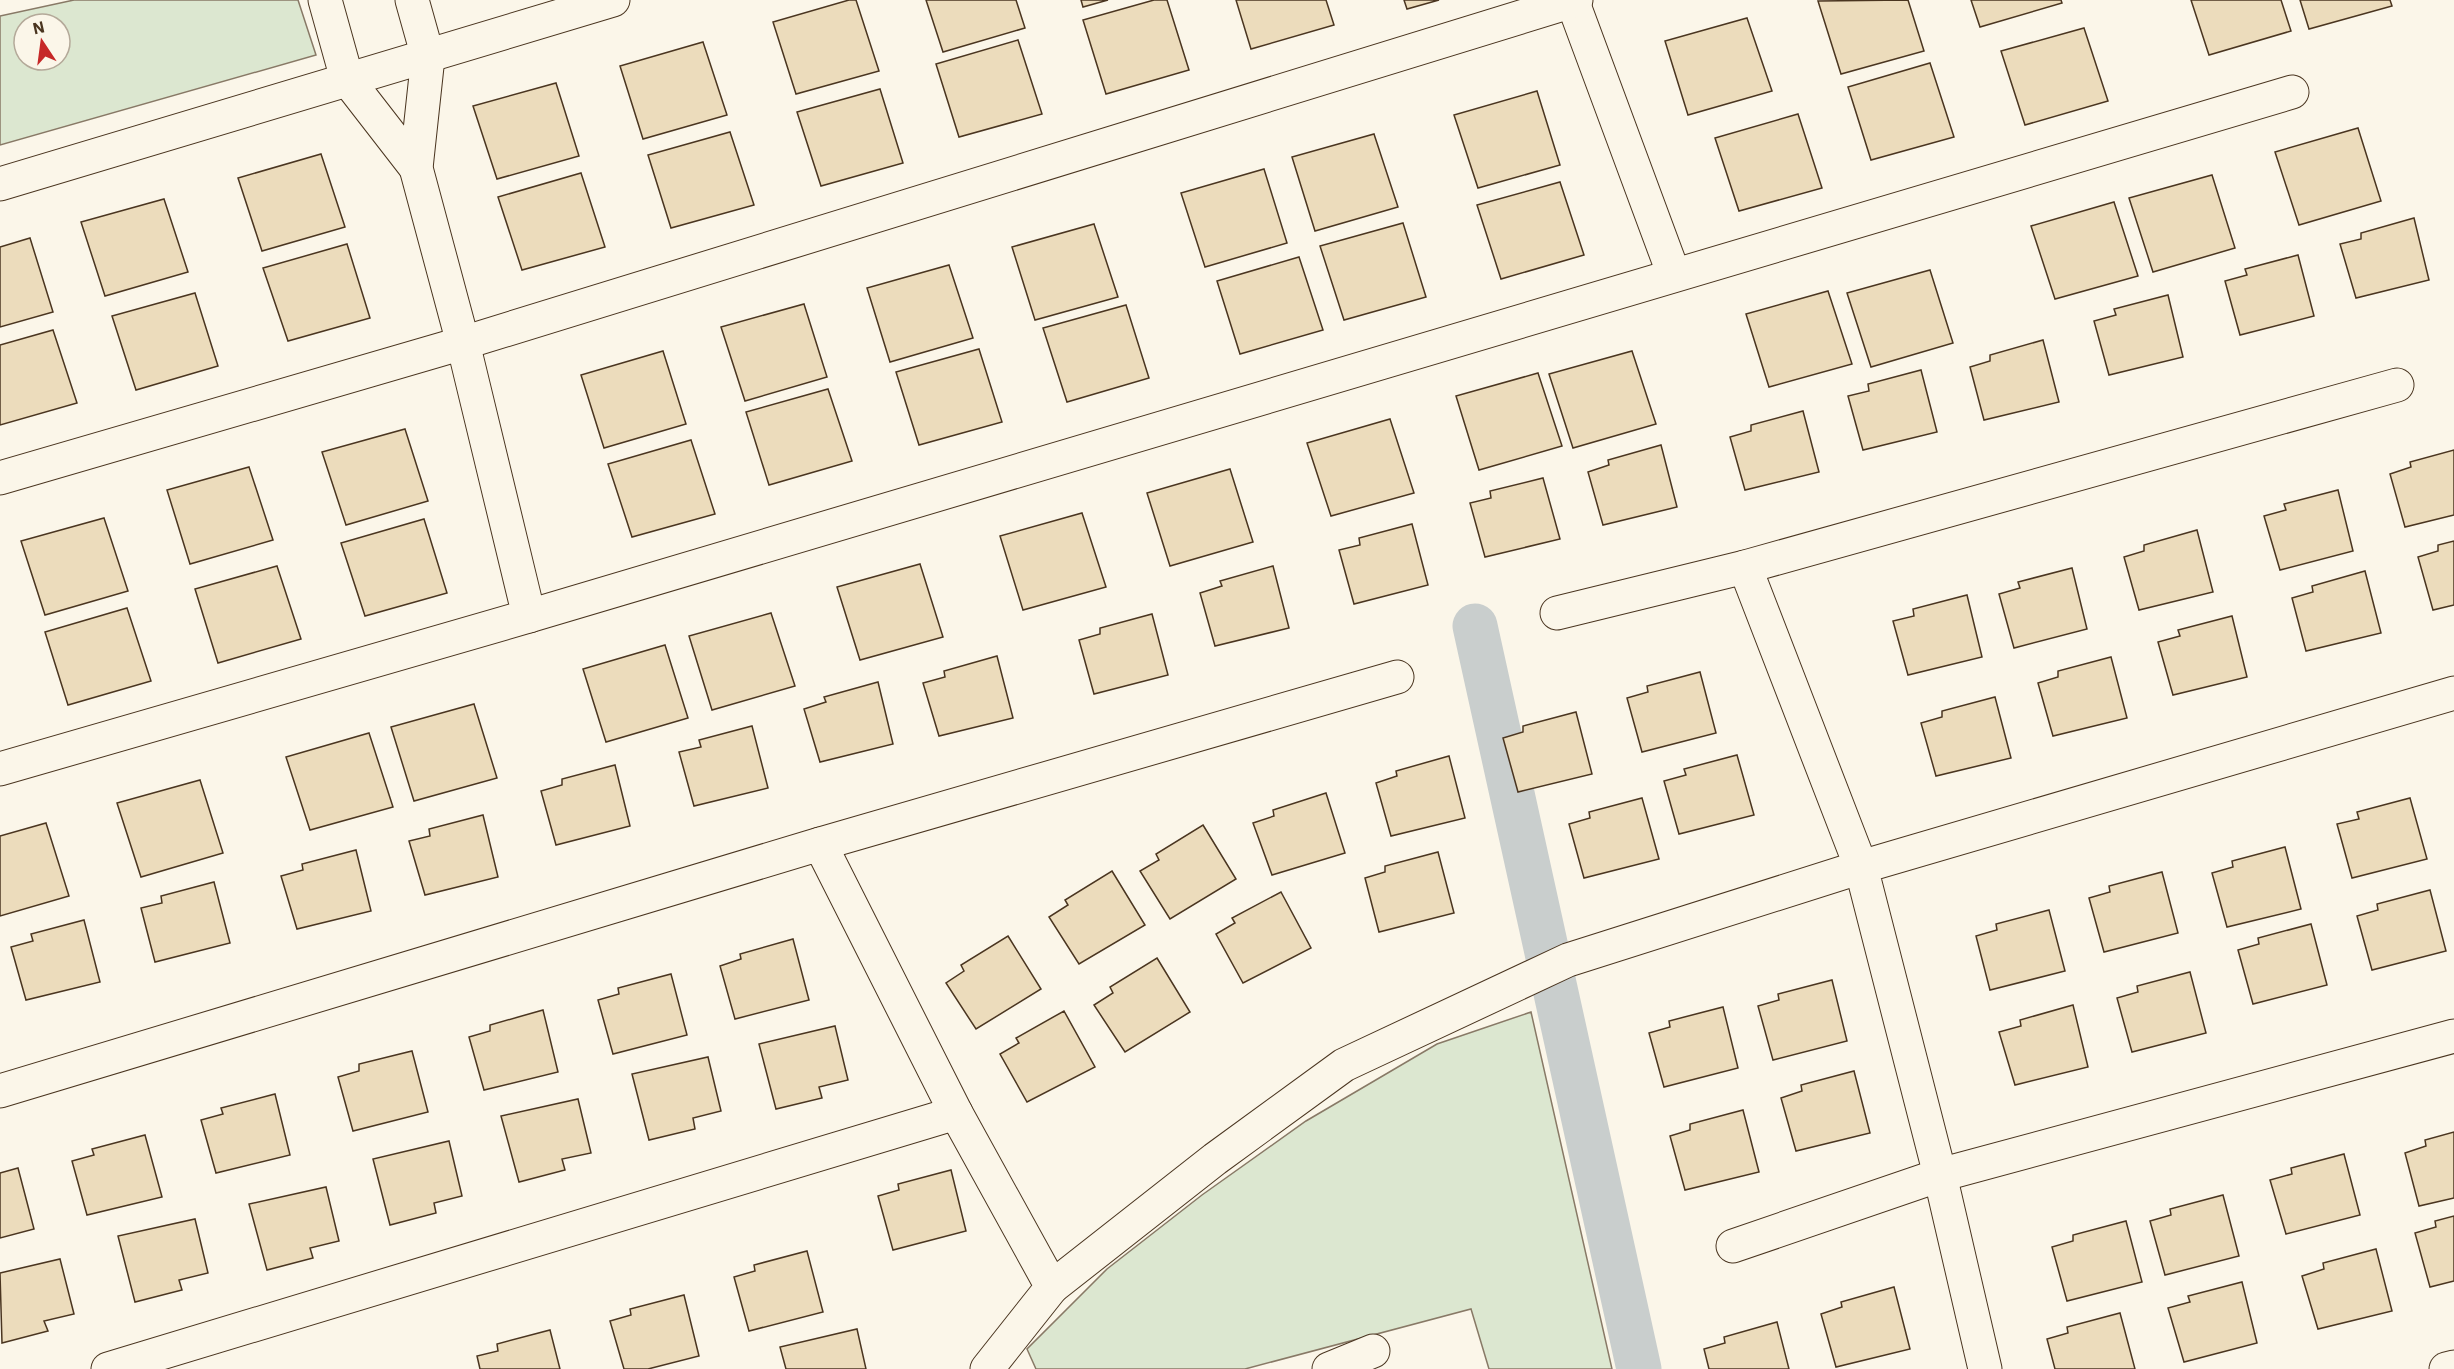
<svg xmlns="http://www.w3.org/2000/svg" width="2454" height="1369" font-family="'IBM Plex Sans',sans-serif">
  <rect width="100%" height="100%" fill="#fbf6e9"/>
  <!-- green -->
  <g fill="#dce7d0" stroke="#887966" stroke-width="1.5" fill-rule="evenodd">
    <path d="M 74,0 L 298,0 L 316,55 L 0,145 L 0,16 ZM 24,24 L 60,24 L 60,60 L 24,60 Z"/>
    <path d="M 1531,1012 L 1612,1369 L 1489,1369 L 1471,1309 L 1245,1369 L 1036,1369 L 1027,1349 L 1107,1269 L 1202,1195 L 1306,1121 L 1437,1044 Z"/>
  </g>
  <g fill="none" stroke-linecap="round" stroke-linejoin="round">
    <!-- canal -->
    <path stroke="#c9cecd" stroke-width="45" d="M 1475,626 L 1639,1369"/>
  </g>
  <!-- building -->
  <g fill="#ecdcbc" stroke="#4a3520" stroke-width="1.5">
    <path d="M 849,0 L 856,0 L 879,71 L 796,94 L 773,22 Z"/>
    <path d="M 926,0 L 1016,0 L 1025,28 L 943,52 Z"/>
    <path d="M 1081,0 L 1108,0 L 1083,7 Z"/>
    <path d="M 1154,0 L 1167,0 L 1189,70 L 1106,94 L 1083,20 Z"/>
    <path d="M 1236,0 L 1326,0 L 1334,25 L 1251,49 Z"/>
    <path d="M 1404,0 L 1439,0 L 1407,9 Z"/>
    <path d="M 1908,0 L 1924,51 L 1841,74 L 1818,1 Z"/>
    <path d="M 1971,0 L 2061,0 L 2062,3 L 1980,27 Z"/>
    <path d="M 2191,0 L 2281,0 L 2291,31 L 2209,55 Z"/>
    <path d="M 2300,0 L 2390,0 L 2392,6 L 2309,29 Z"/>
    <path d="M 1747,18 L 1772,91 L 1688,115 L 1665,41 Z"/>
    <path d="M 2084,28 L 2108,101 L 2025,125 L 2001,51 Z"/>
    <path d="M 1018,40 L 1042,114 L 959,137 L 936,64 Z"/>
    <path d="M 703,42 L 727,115 L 643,139 L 620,66 Z"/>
    <path d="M 1930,63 L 1954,137 L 1871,160 L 1848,87 Z"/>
    <path d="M 556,83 L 579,156 L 497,179 L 473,106 Z"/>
    <path d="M 880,89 L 903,163 L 821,186 L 797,112 Z"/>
    <path d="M 1537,91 L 1560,165 L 1478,188 L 1454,115 Z"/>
    <path d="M 1798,114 L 1822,188 L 1739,211 L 1715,138 Z"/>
    <path d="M 2358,128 L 2381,201 L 2299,225 L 2275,152 Z"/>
    <path d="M 730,132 L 754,205 L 671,228 L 648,155 Z"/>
    <path d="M 1374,134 L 1398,207 L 1315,231 L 1292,157 Z"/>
    <path d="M 321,154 L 345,227 L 262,251 L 238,178 Z"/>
    <path d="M 1264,169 L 1287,243 L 1205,267 L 1181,193 Z"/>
    <path d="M 581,173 L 605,247 L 522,270 L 498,197 Z"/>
    <path d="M 2212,175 L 2235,248 L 2153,272 L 2129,198 Z"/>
    <path d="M 1560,182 L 1584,255 L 1501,279 L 1477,205 Z"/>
    <path d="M 164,199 L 188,272 L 105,296 L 81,222 Z"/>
    <path d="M 2114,202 L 2138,276 L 2055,299 L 2031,226 Z"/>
    <path d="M 2414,218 L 2429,280 L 2356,298 L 2340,244 L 2361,239 L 2361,233 Z"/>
    <path d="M 1403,223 L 1426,297 L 1344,320 L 1320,246 Z"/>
    <path d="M 1094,224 L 1118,297 L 1035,320 L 1012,247 Z"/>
    <path d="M 30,238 L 53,312 L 0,327 L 0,247 Z"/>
    <path d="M 347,244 L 370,318 L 288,341 L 263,268 Z"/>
    <path d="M 2298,255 L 2314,316 L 2240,335 L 2225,281 L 2247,275 L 2245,269 Z"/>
    <path d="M 1299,257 L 1323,330 L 1240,354 L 1217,281 Z"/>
    <path d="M 949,265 L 973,338 L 890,362 L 867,288 Z"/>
    <path d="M 1930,270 L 1953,343 L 1871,367 L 1847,293 Z"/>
    <path d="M 1828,291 L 1852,364 L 1769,387 L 1746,314 Z"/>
    <path d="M 195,293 L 218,366 L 136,390 L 112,316 Z"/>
    <path d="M 2168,295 L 2183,357 L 2109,375 L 2094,321 L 2116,315 L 2114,309 Z"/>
    <path d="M 804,304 L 827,377 L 745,401 L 721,327 Z"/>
    <path d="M 1126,305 L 1149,378 L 1067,402 L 1043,328 Z"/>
    <path d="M 53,330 L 77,403 L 0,425 L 0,345 Z"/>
    <path d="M 2043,340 L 2059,402 L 1984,420 L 1970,367 L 1990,361 L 1990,355 Z"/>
    <path d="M 979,349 L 1002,422 L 919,445 L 896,372 Z"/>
    <path d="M 663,351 L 686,424 L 604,448 L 581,375 Z"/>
    <path d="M 1632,351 L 1656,424 L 1573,448 L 1549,374 Z"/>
    <path d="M 1921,370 L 1937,432 L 1863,450 L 1848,396 L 1869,391 L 1868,384 Z"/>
    <path d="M 1538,373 L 1562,446 L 1479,470 L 1456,396 Z"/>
    <path d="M 828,389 L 852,461 L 769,485 L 746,412 Z"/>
    <path d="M 1803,411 L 1819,472 L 1745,490 L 1730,437 L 1751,431 L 1751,425 Z"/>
    <path d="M 1390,419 L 1414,493 L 1331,516 L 1307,443 Z"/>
    <path d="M 405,429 L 428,501 L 346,525 L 322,452 Z"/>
    <path d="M 691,440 L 715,514 L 632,537 L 608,464 Z"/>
    <path d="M 1661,445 L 1677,507 L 1603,525 L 1588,472 L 1609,465 L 1608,460 Z"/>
    <path d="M 2454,450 L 2454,515 L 2405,527 L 2390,474 L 2411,467 L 2410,462 Z"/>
    <path d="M 249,467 L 273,540 L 190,564 L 167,490 Z"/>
    <path d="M 1230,469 L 1253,542 L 1170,566 L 1147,493 Z"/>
    <path d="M 1543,478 L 1560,539 L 1485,557 L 1470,503 L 1491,498 L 1490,491 Z"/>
    <path d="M 2338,490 L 2353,551 L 2280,570 L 2264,516 L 2286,510 L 2284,504 Z"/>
    <path d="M 1082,513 L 1106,587 L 1023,610 L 1000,536 Z"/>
    <path d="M 104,518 L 128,591 L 45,615 L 21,541 Z"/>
    <path d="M 424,519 L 447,593 L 365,616 L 341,543 Z"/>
    <path d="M 1412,524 L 1428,585 L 1354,604 L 1339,550 L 1360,545 L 1359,538 Z"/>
    <path d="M 2197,530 L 2213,592 L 2139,610 L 2124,557 L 2144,551 L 2144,545 Z"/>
    <path d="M 2454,541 L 2454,605 L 2433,610 L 2418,557 L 2438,551 L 2438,545 Z"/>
    <path d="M 920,564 L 943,637 L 860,660 L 837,587 Z"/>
    <path d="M 277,566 L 301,639 L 218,663 L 195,589 Z"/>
    <path d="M 1273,566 L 1289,628 L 1215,646 L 1200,593 L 1222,586 L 1220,581 Z"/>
    <path d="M 2072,568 L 2087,629 L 2014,648 L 1999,594 L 2020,588 L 2018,582 Z"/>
    <path d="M 2365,571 L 2381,633 L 2306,651 L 2292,598 L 2313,592 L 2312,586 Z"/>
    <path d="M 1967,595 L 1982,657 L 1908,675 L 1893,621 L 1914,616 L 1913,609 Z"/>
    <path d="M 127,608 L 151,681 L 68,705 L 45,632 Z"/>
    <path d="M 771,613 L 795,686 L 712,710 L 689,636 Z"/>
    <path d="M 1152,614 L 1168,675 L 1094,694 L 1079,640 L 1100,634 L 1100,628 Z"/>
    <path d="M 2232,616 L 2247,677 L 2173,695 L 2158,642 L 2180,636 L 2178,630 Z"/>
    <path d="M 665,645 L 688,718 L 606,742 L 583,669 Z"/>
    <path d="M 997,656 L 1013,718 L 939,736 L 923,683 L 945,677 L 944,671 Z"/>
    <path d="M 2111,657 L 2127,718 L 2053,736 L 2038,683 L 2058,677 L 2058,671 Z"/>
    <path d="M 1700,672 L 1716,733 L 1642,752 L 1627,698 L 1648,692 L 1647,686 Z"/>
    <path d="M 878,682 L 893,744 L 820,762 L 804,709 L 826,702 L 824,697 Z"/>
    <path d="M 1995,697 L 2011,758 L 1936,776 L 1921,723 L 1942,717 L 1942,711 Z"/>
    <path d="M 474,704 L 497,778 L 414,801 L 391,727 Z"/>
    <path d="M 1576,712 L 1592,774 L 1518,792 L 1503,738 L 1523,732 L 1523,726 Z"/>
    <path d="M 752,726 L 768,788 L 694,806 L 679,752 L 701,747 L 699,740 Z"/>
    <path d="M 369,733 L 393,807 L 310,830 L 286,757 Z"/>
    <path d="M 1737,755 L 1754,815 L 1679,834 L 1664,781 L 1686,775 L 1684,769 Z"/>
    <path d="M 1449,756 L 1465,818 L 1391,836 L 1376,783 L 1397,776 L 1396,771 Z"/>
    <path d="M 615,765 L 630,826 L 556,845 L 541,791 L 562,785 L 562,779 Z"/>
    <path d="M 200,780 L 223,853 L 141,877 L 117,803 Z"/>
    <path d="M 1326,793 L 1345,853 L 1272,875 L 1253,823 L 1274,816 L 1273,810 Z"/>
    <path d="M 1642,798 L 1659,859 L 1584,878 L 1569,824 L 1590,818 L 1589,812 Z"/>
    <path d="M 2410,798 L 2427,859 L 2352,878 L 2337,824 L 2359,819 L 2357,812 Z"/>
    <path d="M 483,815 L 498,877 L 425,895 L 409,841 L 430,836 L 429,829 Z"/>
    <path d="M 46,823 L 69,896 L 0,916 L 0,836 Z"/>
    <path d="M 1203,825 L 1236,879 L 1170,919 L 1140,871 L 1159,860 L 1156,854 Z"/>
    <path d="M 2285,847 L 2301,909 L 2227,927 L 2212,873 L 2233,867 L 2232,861 Z"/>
    <path d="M 356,850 L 371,911 L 297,929 L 281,876 L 303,870 L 302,864 Z"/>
    <path d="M 1438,852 L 1454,913 L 1379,932 L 1365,878 L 1385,872 L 1385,866 Z"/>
    <path d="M 1112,871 L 1145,925 L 1079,964 L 1049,917 L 1068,905 L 1065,900 Z"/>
    <path d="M 2162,872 L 2178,933 L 2104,952 L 2089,898 L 2110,892 L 2109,886 Z"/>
    <path d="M 214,882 L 230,943 L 155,962 L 141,908 L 162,903 L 161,896 Z"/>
    <path d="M 2430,890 L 2446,951 L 2372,970 L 2357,916 L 2378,910 L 2377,904 Z"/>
    <path d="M 1281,892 L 1311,948 L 1243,983 L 1216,934 L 1235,923 L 1232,918 Z"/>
    <path d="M 2049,910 L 2065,971 L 1990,990 L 1976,936 L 1997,930 L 1996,924 Z"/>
    <path d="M 84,920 L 100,982 L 26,1000 L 11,947 L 33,941 L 31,934 Z"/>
    <path d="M 2311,924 L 2327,985 L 2253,1004 L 2238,950 L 2259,944 L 2258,938 Z"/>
    <path d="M 1008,936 L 1041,989 L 976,1029 L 946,983 L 964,971 L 961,965 Z"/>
    <path d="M 793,939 L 809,1000 L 735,1019 L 720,966 L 741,959 L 740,954 Z"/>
    <path d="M 1157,958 L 1190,1012 L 1125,1052 L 1094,1005 L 1113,993 L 1110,987 Z"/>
    <path d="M 2190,972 L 2206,1033 L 2132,1052 L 2117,998 L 2138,992 L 2137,986 Z"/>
    <path d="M 671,974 L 687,1035 L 613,1054 L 598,1000 L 619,994 L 618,988 Z"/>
    <path d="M 1832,980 L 1847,1041 L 1773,1060 L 1758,1006 L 1779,1000 L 1778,994 Z"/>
    <path d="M 2073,1005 L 2088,1067 L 2015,1085 L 1999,1032 L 2021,1026 L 2020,1020 Z"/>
    <path d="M 1723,1007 L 1738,1068 L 1664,1087 L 1649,1033 L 1670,1027 L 1669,1021 Z"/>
    <path d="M 543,1010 L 558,1072 L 484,1090 L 469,1037 L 490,1031 L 490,1025 Z"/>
    <path d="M 1064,1011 L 1095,1067 L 1027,1102 L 1000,1054 L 1019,1043 L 1016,1038 Z"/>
    <path d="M 835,1026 L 848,1080 L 819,1087 L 822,1098 L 776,1109 L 759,1044 Z"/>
    <path d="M 412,1051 L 428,1112 L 353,1131 L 338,1077 L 359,1071 L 359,1064 Z"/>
    <path d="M 708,1057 L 721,1111 L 693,1118 L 695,1129 L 649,1140 L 632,1074 Z"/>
    <path d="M 1854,1071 L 1870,1133 L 1796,1151 L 1781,1098 L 1802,1091 L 1801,1085 Z"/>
    <path d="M 275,1094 L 290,1155 L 216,1173 L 201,1120 L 223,1114 L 221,1108 Z"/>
    <path d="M 578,1099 L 591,1153 L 562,1159 L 565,1170 L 519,1182 L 501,1116 Z"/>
    <path d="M 1743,1110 L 1759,1172 L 1685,1190 L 1670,1136 L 1690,1130 L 1690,1124 Z"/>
    <path d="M 2454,1132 L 2454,1198 L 2419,1206 L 2405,1153 L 2426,1146 L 2425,1140 Z"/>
    <path d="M 145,1135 L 162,1197 L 87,1215 L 72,1161 L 94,1155 L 92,1149 Z"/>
    <path d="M 449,1141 L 462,1196 L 434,1203 L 436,1213 L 390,1225 L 373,1159 Z"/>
    <path d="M 2344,1154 L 2360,1215 L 2286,1234 L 2270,1180 L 2292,1174 L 2291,1168 Z"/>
    <path d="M 18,1168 L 34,1229 L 0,1238 L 0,1173 Z"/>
    <path d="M 951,1170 L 966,1231 L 893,1250 L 878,1196 L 899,1190 L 898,1184 Z"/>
    <path d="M 326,1187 L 339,1241 L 310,1248 L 313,1258 L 267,1270 L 249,1204 Z"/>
    <path d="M 2223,1195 L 2239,1256 L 2165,1275 L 2150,1221 L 2171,1215 L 2170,1209 Z"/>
    <path d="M 2454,1216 L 2454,1281 L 2430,1287 L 2415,1233 L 2436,1227 L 2435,1221 Z"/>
    <path d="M 195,1219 L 208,1273 L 179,1280 L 182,1290 L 135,1302 L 118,1236 Z"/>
    <path d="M 2126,1221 L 2142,1282 L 2067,1301 L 2052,1247 L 2073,1241 L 2073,1235 Z"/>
    <path d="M 2376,1249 L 2392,1311 L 2318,1329 L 2302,1276 L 2324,1269 L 2323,1263 Z"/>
    <path d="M 807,1251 L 823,1312 L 749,1331 L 734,1277 L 755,1271 L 754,1265 Z"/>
    <path d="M 60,1259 L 74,1314 L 44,1321 L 48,1331 L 2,1343 L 0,1273 Z"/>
    <path d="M 2242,1282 L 2257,1343 L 2184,1362 L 2168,1308 L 2190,1302 L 2188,1296 Z"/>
    <path d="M 1894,1287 L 1910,1349 L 1836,1367 L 1821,1314 L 1842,1307 L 1841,1302 Z"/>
    <path d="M 684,1295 L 699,1356 L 648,1369 L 624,1369 L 610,1321 L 631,1315 L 630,1309 Z"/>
    <path d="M 2120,1313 L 2135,1369 L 2055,1369 L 2047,1339 L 2068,1333 L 2067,1327 Z"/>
    <path d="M 1777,1322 L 1789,1369 L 1709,1369 L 1704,1349 L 1725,1343 L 1724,1337 Z"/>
    <path d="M 857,1329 L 866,1369 L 786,1369 L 780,1347 Z"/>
    <path d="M 550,1330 L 560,1369 L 480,1369 L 477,1356 L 498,1351 L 497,1344 Z"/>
  </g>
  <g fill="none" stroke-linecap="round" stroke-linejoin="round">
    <!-- minor casing -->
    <g stroke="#4a3520" stroke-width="35">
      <g id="minor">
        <path d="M 325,0 L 347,79 L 416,168"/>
        <path d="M 412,0 L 428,57 L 416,168 L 463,343 L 529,616"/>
        <path d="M 1572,0 L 1674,275"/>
        <path d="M 0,184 L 613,0"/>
        <path d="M 0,478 L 463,343 L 1576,0"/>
        <path d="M 1557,613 L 1745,567"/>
        <path d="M 0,769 L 529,616 L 2292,92"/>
        <path d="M 820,844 L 1397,677"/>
        <path d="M 0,1091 L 820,844 L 956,1113"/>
        <path d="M 1733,1246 L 1940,1175 L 2454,1036"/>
        <path d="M 1052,1287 L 1215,1159 L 1344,1065 L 1568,960 L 1861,867 L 1745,567 L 2397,385"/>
        <path d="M 108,1369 L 956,1113 L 1052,1287 L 987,1369"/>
        <path d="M 1329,1369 L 1373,1351"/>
        <path d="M 1985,1369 L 1940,1175 L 1861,867 L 2454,693"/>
        <path d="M 2446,1369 L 2454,1367"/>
      </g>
    </g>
    <!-- minor -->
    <use href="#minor" stroke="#fbf6e9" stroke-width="33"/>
  </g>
  <!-- north arrow -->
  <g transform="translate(42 42) rotate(347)"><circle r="28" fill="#fbf6e9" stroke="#b4a999" stroke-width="1.5"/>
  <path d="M0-4.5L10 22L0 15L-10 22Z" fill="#c62828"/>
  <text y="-9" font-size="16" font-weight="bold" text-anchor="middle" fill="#4a3520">N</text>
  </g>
</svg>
